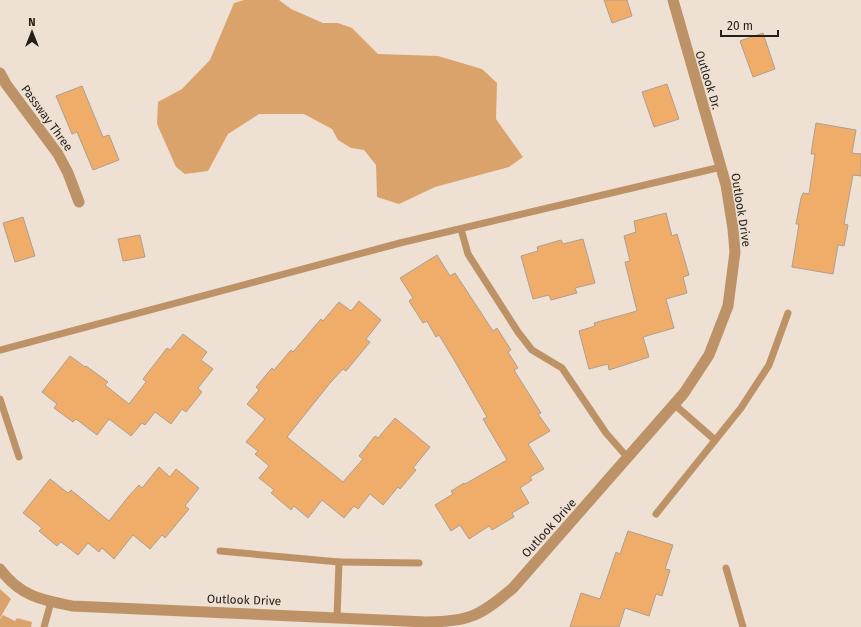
<svg xmlns="http://www.w3.org/2000/svg" width="861" height="627" font-family="'Fira Sans',sans-serif">
  <rect width="100%" height="100%" fill="#eee0d2"/>
  <!-- green -->
  <g fill="#dba36c">
    <path d="M 244,0 L 279,0 L 291,9 L 323,23 L 338,23 L 352,28 L 378,54 L 438,56 L 482,69 L 497,83 L 496,119 L 523,157 L 509,167 L 435,187 L 399,204 L 377,197 L 376,165 L 364,150 L 351,148 L 338,140 L 332,129 L 304,114 L 259,114 L 228,134 L 208,171 L 185,174 L 176,167 L 157,124 L 158,102 L 182,89 L 210,60 L 234,3 Z"/>
    <path d="M 0,589 L 11,599 L 0,618 Z"/>
    <path d="M 3,615 L 15,621 L 17,618 L 32,622 L 31,627 L 0,627 L 0,619 Z"/>
  </g>
  <!-- building -->
  <g fill="#f0ad6a" stroke="#ad9f93">
    <path d="M 604,0 L 627,0 L 632,16 L 612,23 Z"/>
    <path d="M 763,33 L 775,69 L 753,77 L 740,41 Z"/>
    <path d="M 667,84 L 679,119 L 654,127 L 642,92 Z"/>
    <path d="M 82,86 L 103,137 L 109,135 L 119,160 L 93,170 L 77,132 L 72,134 L 56,96 Z"/>
    <path d="M 816,123 L 856,130 L 852,153 L 861,154 L 861,176 L 853,175 L 844,224 L 848,225 L 844,246 L 838,245 L 833,274 L 792,267 L 799,224 L 796,224 L 801,198 L 803,193 L 809,194 L 815,154 L 811,154 Z"/>
    <path d="M 666,213 L 672,236 L 677,234 L 689,275 L 683,277 L 687,293 L 666,299 L 674,328 L 643,337 L 649,357 L 609,370 L 608,364 L 589,369 L 579,331 L 595,326 L 594,323 L 637,311 L 625,262 L 630,261 L 624,236 L 636,232 L 634,221 Z"/>
    <path d="M 23,217 L 35,256 L 15,262 L 3,223 Z"/>
    <path d="M 140,235 L 145,257 L 123,261 L 118,239 Z"/>
    <path d="M 583,239 L 595,283 L 575,288 L 577,293 L 551,300 L 549,295 L 533,299 L 521,256 L 538,251 L 537,247 L 561,240 L 563,244 Z"/>
    <path d="M 437,255 L 450,276 L 455,273 L 493,331 L 497,328 L 511,350 L 508,352 L 518,368 L 514,370 L 541,413 L 538,414 L 550,431 L 528,444 L 544,469 L 530,477 L 532,480 L 520,488 L 529,503 L 512,513 L 514,517 L 507,521 L 492,530 L 489,526 L 469,539 L 460,525 L 451,531 L 435,505 L 453,494 L 451,491 L 464,483 L 465,484 L 507,460 L 483,419 L 487,417 L 453,358 L 439,335 L 436,337 L 427,321 L 423,323 L 409,301 L 413,298 L 400,278 Z"/>
    <path d="M 359,301 L 381,320 L 366,339 L 370,342 L 346,371 L 343,369 L 330,383 L 287,437 L 343,482 L 363,459 L 359,456 L 375,436 L 378,438 L 395,418 L 430,447 L 413,468 L 416,470 L 400,489 L 398,487 L 383,505 L 370,494 L 358,509 L 354,506 L 344,518 L 322,500 L 308,518 L 294,506 L 291,510 L 271,493 L 274,490 L 259,478 L 269,466 L 255,454 L 258,451 L 246,442 L 265,419 L 247,404 L 259,390 L 256,387 L 272,368 L 274,370 L 291,350 L 293,352 L 321,319 L 323,321 L 339,302 L 351,311 Z"/>
    <path d="M 183,334 L 207,352 L 201,360 L 213,369 L 198,388 L 202,392 L 186,412 L 182,409 L 171,424 L 155,412 L 145,425 L 142,423 L 131,436 L 109,419 L 97,435 L 76,419 L 73,422 L 54,408 L 57,404 L 42,392 L 70,356 L 85,367 L 86,366 L 108,382 L 105,385 L 129,404 L 146,382 L 143,379 L 167,348 L 170,350 Z"/>
    <path d="M 159,467 L 170,477 L 176,469 L 199,488 L 185,506 L 189,509 L 165,538 L 162,535 L 150,549 L 133,535 L 114,559 L 102,548 L 99,552 L 88,543 L 78,555 L 61,542 L 57,546 L 39,531 L 42,528 L 23,513 L 50,479 L 68,493 L 71,490 L 109,521 L 128,497 L 139,485 L 142,488 Z"/>
    <path d="M 628,531 L 673,545 L 665,569 L 670,570 L 662,596 L 656,594 L 649,616 L 625,608 L 619,627 L 570,627 L 581,593 L 600,599 L 616,552 L 620,554 Z"/>
  </g>
  <g fill="none" stroke-linecap="round" stroke-linejoin="round">
    <!-- service -->
    <g stroke="#be9267" stroke-width="7">
      <path d="M 461,229 L 468,254 L 518,332 L 532,350 L 562,368 L 606,433 L 628,458"/>
      <path d="M 0,350 L 400,243 L 721,167"/>
      <path d="M 0,399 L 19,457"/>
      <path d="M 675,405 L 715,440"/>
      <path d="M 656,514 L 741,408 L 769,365 L 788,313"/>
      <path d="M 220,551 L 339,562 L 337,617"/>
      <path d="M 339,562 L 419,563"/>
      <path d="M 726,568 L 743,627"/>
      <path d="M 44,627 L 51,602"/>
    </g>
    <!-- minor -->
    <g stroke="#be9267" stroke-width="11">
      <path d="M 0,73 L 6,84 L 58,154 L 68,173 L 79,202"/>
      <path d="M 0,569 C 20,596 41,600 72,606 L 426,622 C 470,622 481,615 513,588 L 684,393 L 709,355 L 728,306 L 735,252 L 733,229 L 726,185 L 673,0"/>
    </g>
  </g>
  <g text-anchor="middle" dominant-baseline="central" stroke-width="3" stroke-linejoin="round" paint-order="stroke">
    <!-- street labels -->
    <g font-size="12" fill="#231e19" stroke="#eee0d2">
      <text transform="translate(708 80) rotate(73)">Outlook Dr.</text>
      <text transform="translate(47 118) rotate(54)">Passway Three</text>
      <text transform="translate(741 210) rotate(81)">Outlook Drive</text>
      <text transform="translate(549 528) rotate(-48)">Outlook Drive</text>
      <text transform="translate(244 600) rotate(2)">Outlook Drive</text>
    </g>
  </g>
  <!-- north arrow -->
  <g transform="translate(32 32)" stroke="#eee0d2" stroke-width="3" paint-order="stroke">
  <path d="M0-3L7 15L0 10L-7 15Z" fill="#231e19"/>
  <text y="-6" font-size="11" font-weight="bold" text-anchor="middle" fill="#231e19">N</text>
  </g>
  <!-- scale -->
  <path d="M721 30v6h57v-6" fill="none" stroke="#231e19" stroke-width="2"/>
  <text x="727" y="30" font-size="12" fill="#231e19" stroke="#eee0d2" stroke-width="3" paint-order="stroke">20 m</text>
</svg>
